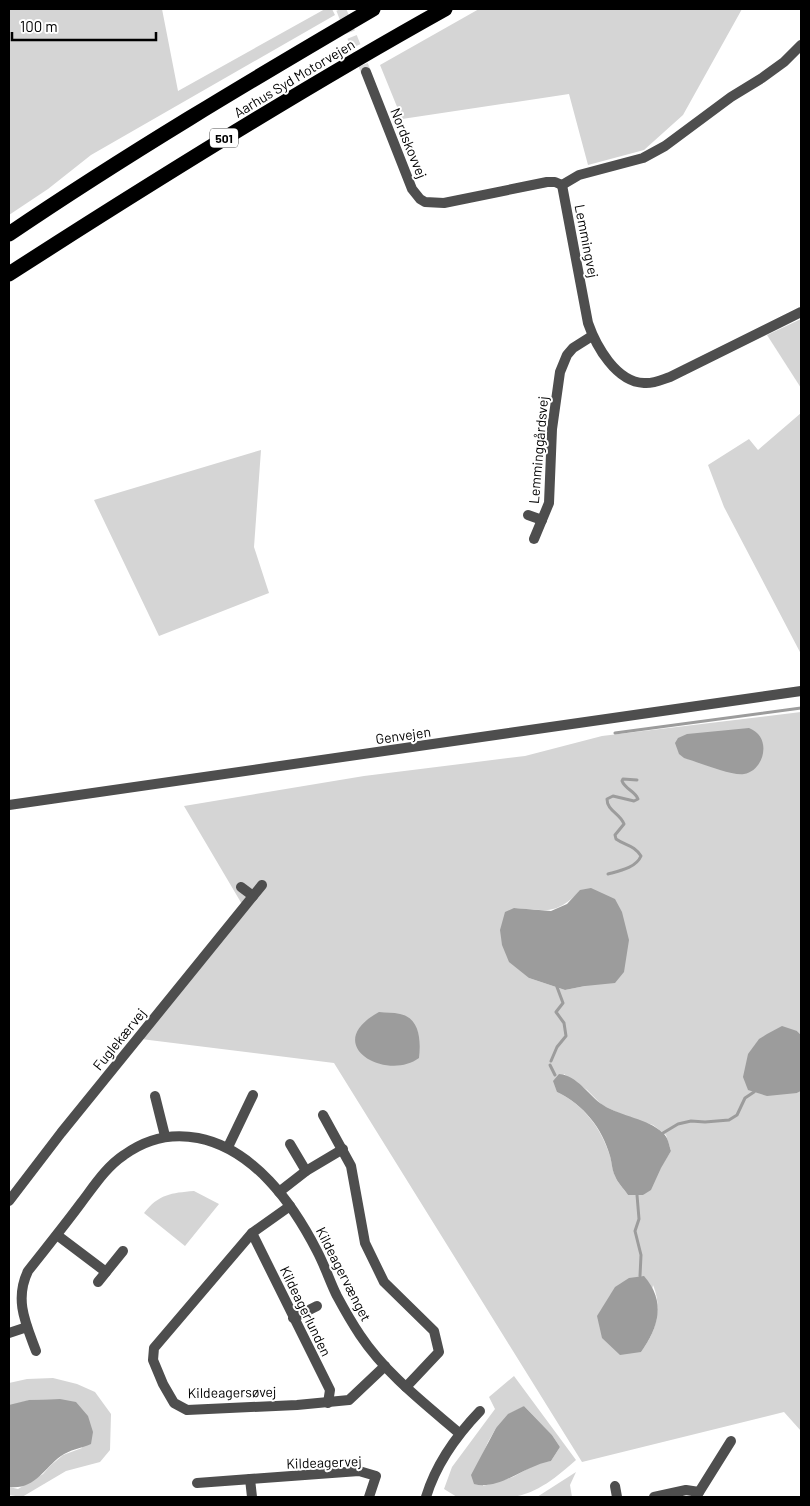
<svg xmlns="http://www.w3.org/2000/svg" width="810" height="1506" font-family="Barlow,sans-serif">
  <rect width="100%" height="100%" fill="#fff"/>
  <!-- green -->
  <g fill="#d5d5d5" fill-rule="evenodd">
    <path d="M 9,9 L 162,9 L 178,91 L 325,9 L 332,9 L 335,15 L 91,155 L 48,189 L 9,215 Z"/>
    <path d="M 479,9 L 742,9 L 683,115 L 644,150 L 588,165 L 569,94 L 402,119 L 380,65 Z"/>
    <path d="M 801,319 L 801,388 L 767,335 Z"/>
    <path d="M 801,413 L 801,654 L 724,507 L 708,465 L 749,439 L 758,450 Z"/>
    <path d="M 261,450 L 254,547 L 269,593 L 159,636 L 94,500 Z"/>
    <path d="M 801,712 L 801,1035 L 797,1031 L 797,1093 L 801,1091 L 801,1431 L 784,1412 L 582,1462 L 334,1063 L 141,1039 L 246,911 L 184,806 L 364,776 L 525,756 L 602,736 ZM 580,891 L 585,986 L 565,990 L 529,978 L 514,908 C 547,910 555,916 580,891 ZM 564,1074 L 587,1090 L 602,1105 L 629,1118 L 653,1125 L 666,1135 L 671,1151 L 643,1195 L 628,1195 C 624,1189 617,1182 615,1176 C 612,1169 612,1162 610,1156 C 601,1128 584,1105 557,1092 ZM 653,1285 C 663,1309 656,1332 641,1352 Z"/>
    <path d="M 194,1191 L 219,1204 L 185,1246 L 144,1213 C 159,1194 171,1193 194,1191 Z"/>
    <path d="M 514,1376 L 576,1460 C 558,1476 537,1494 512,1497 C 495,1500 475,1497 457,1497 L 444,1489 L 452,1467 L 495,1409 L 489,1397 ZM 524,1406 L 552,1435 L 560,1447 L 551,1461 L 538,1463 L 513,1477 L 483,1486 L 481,1458 L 488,1442 L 496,1428 Z"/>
    <path d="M 53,1378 L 77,1384 L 95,1392 L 111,1414 L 110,1450 L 100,1462 L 66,1471 L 22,1497 L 9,1495 L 9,1487 L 18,1489 L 43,1474 L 50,1466 L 63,1455 L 82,1448 L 60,1399 L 30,1400 L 9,1406 L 9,1383 L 27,1379 Z"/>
    <path d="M 576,1472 L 570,1485 L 572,1497 L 537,1497 Z"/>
  </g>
  <!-- water -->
  <g fill="#9c9c9c">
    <path d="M 749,728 C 773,737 764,771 744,774 C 731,776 698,762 684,758 L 679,754 L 675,743 L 678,738 L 687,734 Z"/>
    <path d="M 591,888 L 615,899 L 622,912 L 629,940 L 624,972 L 615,983 L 585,986 L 565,990 L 529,978 L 509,962 L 502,945 L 500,930 L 505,912 L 514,908 L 551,911 L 567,904 L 580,890 Z"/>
    <path d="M 379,1012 C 386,1013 393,1012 400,1014 C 420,1018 421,1041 419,1058 C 387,1082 319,1045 379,1012 Z"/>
    <path d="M 782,1026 L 797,1031 L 801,1035 L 801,1091 L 797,1093 L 767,1096 L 748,1090 L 743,1077 L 748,1054 L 759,1039 L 767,1034 Z"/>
    <path d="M 559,1074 C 577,1075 589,1096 603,1105 C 622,1117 647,1118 663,1133 C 668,1137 669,1145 671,1151 L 661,1168 L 651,1190 L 643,1195 L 628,1195 C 624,1189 617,1182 615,1176 C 612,1170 612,1163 610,1156 C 602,1128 584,1105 557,1092 L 553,1081 Z"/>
    <path d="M 644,1276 C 666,1301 659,1327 641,1352 L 620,1355 L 602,1338 L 597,1316 L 615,1287 L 629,1278 Z"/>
    <path d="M 60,1399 L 76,1402 L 88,1416 L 93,1432 L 91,1444 C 82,1448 69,1450 61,1456 C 43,1469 35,1490 9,1487 L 9,1405 L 29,1400 Z"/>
    <path d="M 524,1406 L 552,1435 L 560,1447 L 551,1461 C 526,1465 499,1491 474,1484 L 471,1475 L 496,1428 L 508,1414 Z"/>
  </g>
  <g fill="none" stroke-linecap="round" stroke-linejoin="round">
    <!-- stream -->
    <g stroke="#9c9c9c" stroke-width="3">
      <path d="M 615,733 L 801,708"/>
      <path d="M 608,874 C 619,871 636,868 641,856 C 634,845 626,846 616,839 L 615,835 L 624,824 C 620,813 607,811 607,799 L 613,796 L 634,801 L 638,799 C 635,791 625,789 622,781 L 623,779 L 637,780"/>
      <path d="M 551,1061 L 557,1047 L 566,1036 L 564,1023 L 556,1012 L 563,1003 L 557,987"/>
      <path d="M 550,1065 L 555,1075"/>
      <path d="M 663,1133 L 678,1124 L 691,1121 L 705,1122 L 729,1120 L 737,1115 L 745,1098 L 754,1092"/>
      <path d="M 637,1195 L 639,1219 L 635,1231 L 641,1255 L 640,1276"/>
    </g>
    <!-- minor-tunnel -->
    <path stroke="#d9d9d9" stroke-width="10" stroke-dasharray="10 5" stroke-linecap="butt" d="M 341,9 L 366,72"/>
    <!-- minor -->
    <g stroke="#4e4e4e" stroke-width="10">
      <path d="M 366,72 L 412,189 L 420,199 L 425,202 L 444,203 L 547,182 L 555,182 L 562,185"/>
      <path d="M 562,185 L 588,323 C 596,346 616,382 644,383 C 653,384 661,380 670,377 L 801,312"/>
      <path d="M 562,185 L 579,175 L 643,158 L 665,146 L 731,97 L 762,78 L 784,62 L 801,45"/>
      <path d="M 528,515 L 542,520"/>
      <path d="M 534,539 L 549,503 L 552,429 L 560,372 L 567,355 L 573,348 L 592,336"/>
      <path d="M 9,805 L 801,691"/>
      <path d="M 241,887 L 253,896"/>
      <path d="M 155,1096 L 165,1136"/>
      <path d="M 323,1115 L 351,1166 L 365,1243 L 384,1282 L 434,1331 L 439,1352 L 406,1387"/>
      <path d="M 290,1144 L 306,1171"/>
      <path d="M 228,1147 L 253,1095"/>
      <path d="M 279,1192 L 306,1171 L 343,1149"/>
      <path d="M 9,1201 L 61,1133 L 262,885"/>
      <path d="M 290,1206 L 252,1233 L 154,1348 L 153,1360 L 163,1384 L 174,1403 L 187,1410 L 297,1405 L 349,1400 L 385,1366"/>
      <path d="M 252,1233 L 330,1390 L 328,1403"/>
      <path d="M 57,1235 L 106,1272"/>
      <path d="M 98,1282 L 123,1251"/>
      <path d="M 293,1318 L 317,1306"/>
      <path d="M 9,1333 L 27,1327"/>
      <path d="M 36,1351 C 26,1324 14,1300 28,1271 C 46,1248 64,1226 81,1203 C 94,1186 106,1167 124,1155 C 146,1139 172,1133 198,1138 C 254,1149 293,1204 317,1251 C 325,1266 330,1282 337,1296 C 344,1309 352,1323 360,1335 C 386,1374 424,1403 459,1433"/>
      <path d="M 250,1479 L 252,1497"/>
      <path d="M 197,1483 L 359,1471 L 376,1476 L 369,1497"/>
      <path d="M 615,1486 L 617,1497"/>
      <path d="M 426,1497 C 436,1464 456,1436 480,1411"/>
      <path d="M 654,1497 L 686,1490 L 699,1492"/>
      <path d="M 696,1497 L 731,1441"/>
    </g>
    <!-- highway -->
    <g stroke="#000" stroke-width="15">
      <path d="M 9,234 C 127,154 250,81 373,9"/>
      <path d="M 9,274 C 152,182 296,92 445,9"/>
    </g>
  </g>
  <g text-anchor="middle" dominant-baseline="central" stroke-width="4" stroke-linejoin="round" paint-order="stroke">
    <!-- shield labels -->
    <rect fill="#fff" stroke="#4c4c4c" stroke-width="1" x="210" y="128.5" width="28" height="19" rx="4"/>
    <g font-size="12" font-weight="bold" fill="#000">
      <text x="224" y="138">501</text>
    </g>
    <!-- street labels -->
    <g font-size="14" fill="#000" stroke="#fff">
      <text transform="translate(294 78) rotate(-31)">Aarhus Syd Motorvejen</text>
      <text transform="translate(409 143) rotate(68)">Nordskovvej</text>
      <text transform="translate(587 241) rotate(79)">Lemmingvej</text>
      <text transform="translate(538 450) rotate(-85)">Lemminggårdsvej</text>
      <text transform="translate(403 735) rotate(-8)">Genvejen</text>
      <text transform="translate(119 1039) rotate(-51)">Fuglekærvej</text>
      <text transform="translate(344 1274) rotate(63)">Kildeagervænget</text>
      <text transform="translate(306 1311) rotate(64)">Kildeagerlunden</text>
      <text transform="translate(232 1392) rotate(-1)">Kildeagersøvej</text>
      <text transform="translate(324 1462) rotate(-2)">Kildeagervej</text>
    </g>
  </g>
  <!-- border -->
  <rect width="810" height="1506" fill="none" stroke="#000000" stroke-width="20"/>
  <!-- scale -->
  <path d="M12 32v8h144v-8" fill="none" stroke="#000000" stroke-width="2.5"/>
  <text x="20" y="32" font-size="15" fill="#000000" stroke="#ffffff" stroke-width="4" paint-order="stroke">100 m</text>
</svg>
